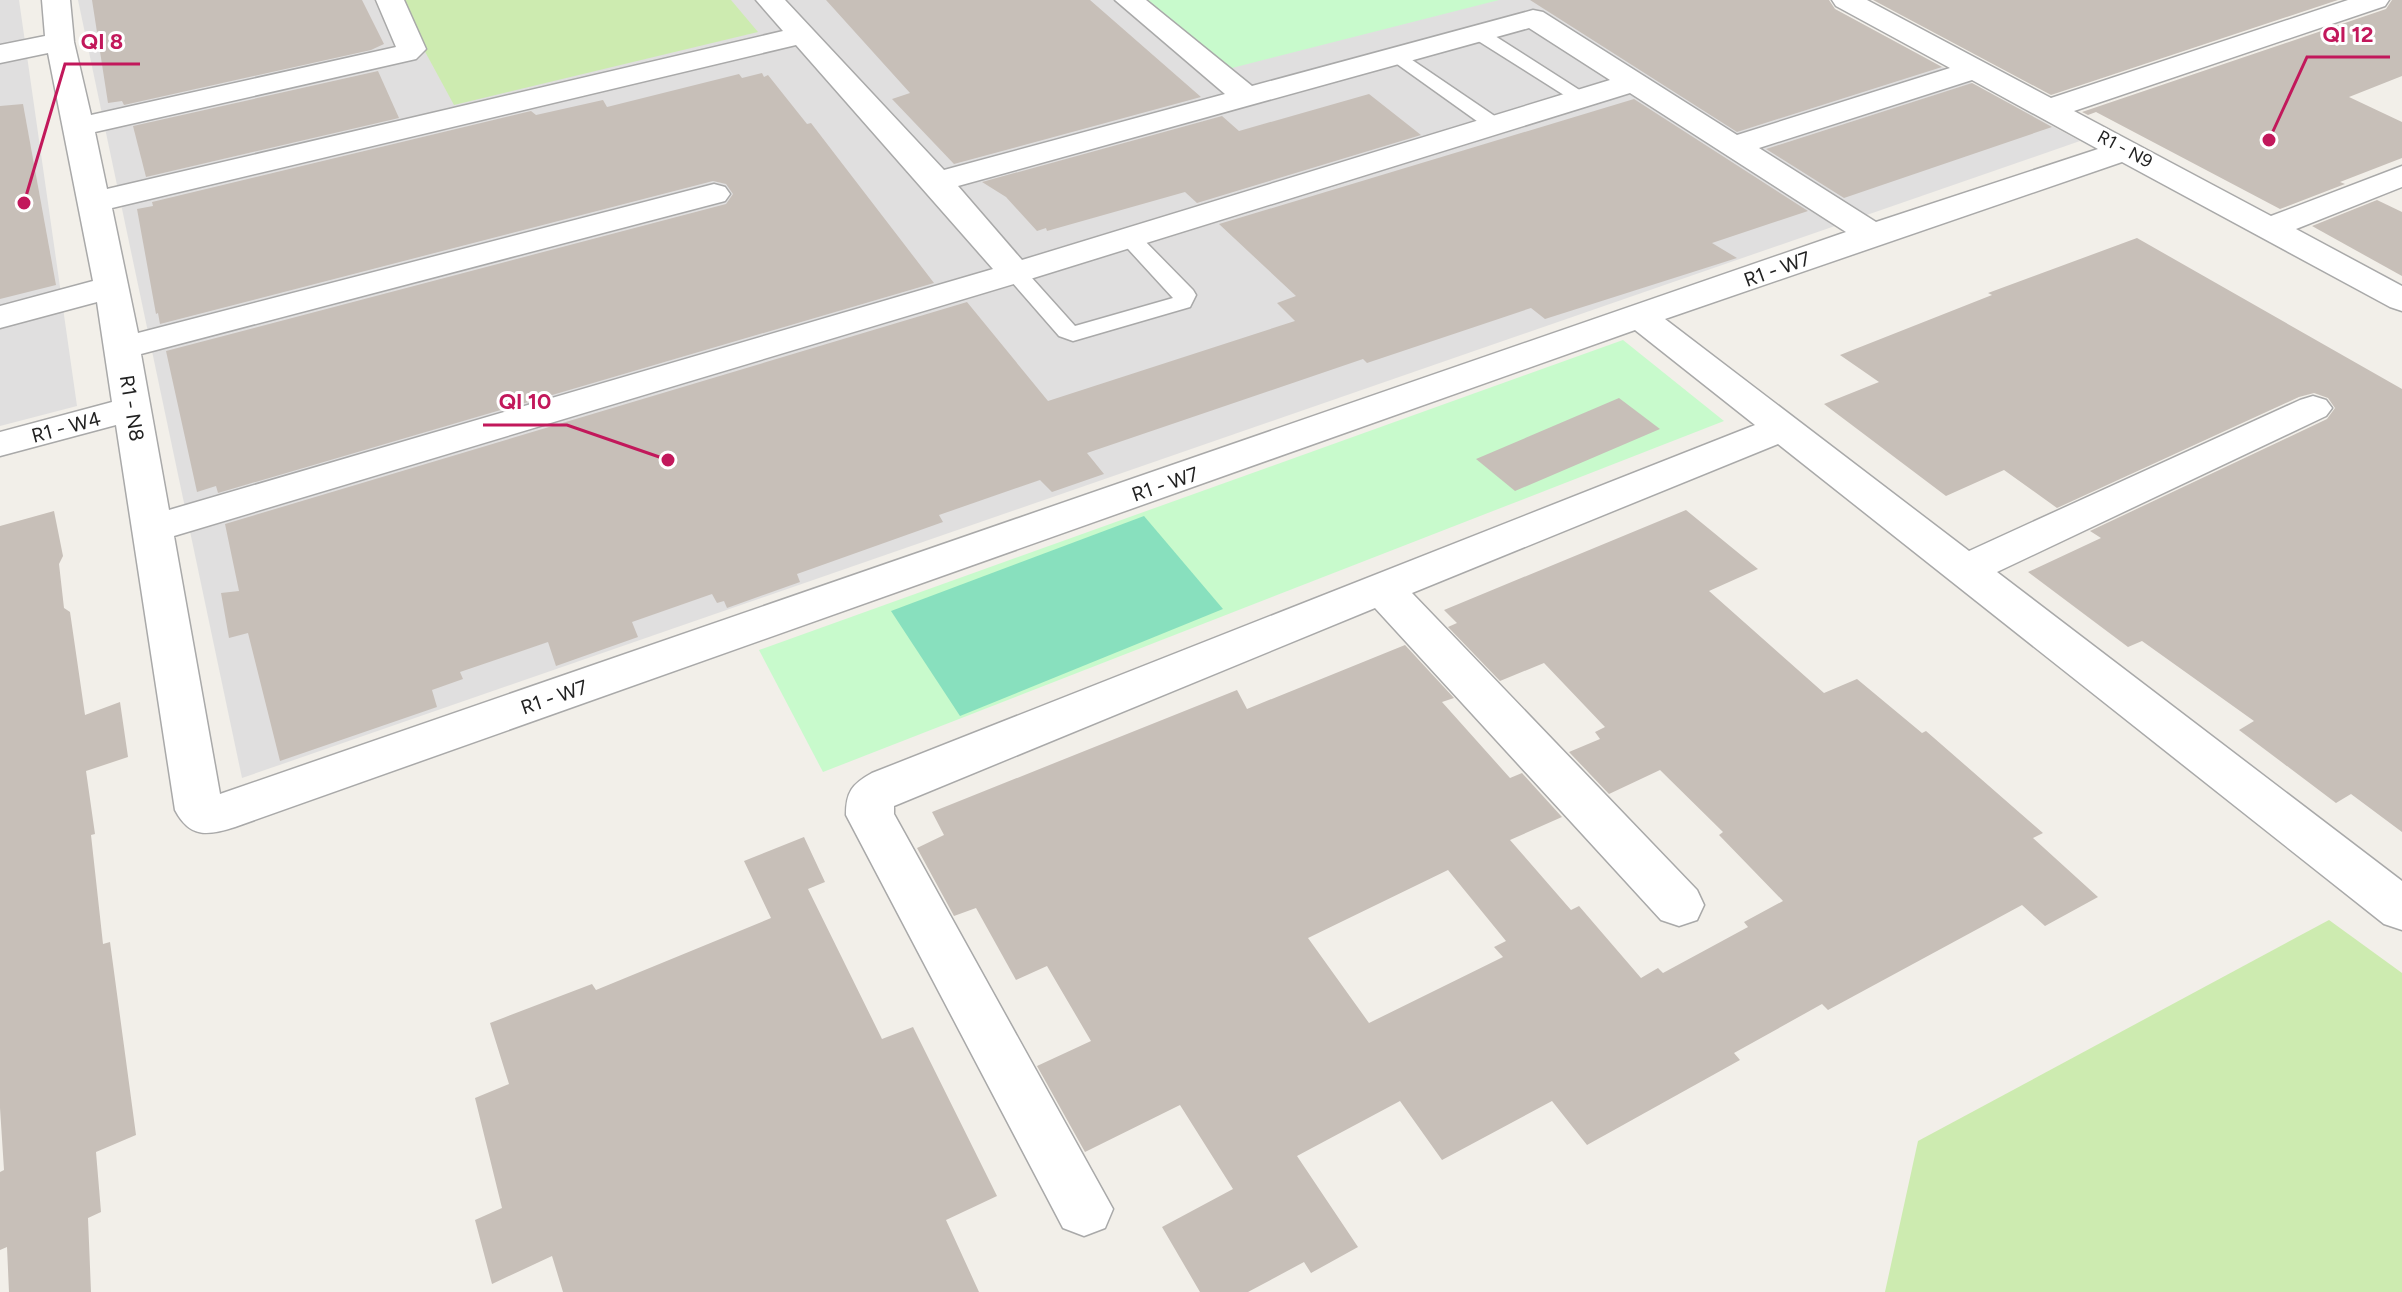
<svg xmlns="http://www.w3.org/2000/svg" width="2402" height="1292" font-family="Figtree,sans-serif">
  <rect width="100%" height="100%" fill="#f2efe9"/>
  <!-- residential -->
  <g fill="#e0dfdf">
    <path d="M 0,0 L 19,0 L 77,406 L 0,426 Z"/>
    <path d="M 78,0 L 1818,0 L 2080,141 L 242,778 Z"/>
  </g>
  <!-- grass -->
  <g fill="#cdebb0">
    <path d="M 397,0 L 731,0 L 758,32 L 454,105 Z"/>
    <path d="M 2329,920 L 2402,973 L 2402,1292 L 1885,1292 L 1918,1141 Z"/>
  </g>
  <!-- park -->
  <g fill="#c8facc">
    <path d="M 1148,0 L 1499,0 L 1228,69 Z"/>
    <path d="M 1623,340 L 1724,421 L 823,772 L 759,650 Z"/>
  </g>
  <!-- pitch -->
  <path fill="#88e0be" d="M 1144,516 L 1223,609 L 960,716 L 891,611 Z"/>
  <!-- building -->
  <g fill="#c7bfb8" fill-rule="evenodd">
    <path d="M 92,0 L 362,0 L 384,44 L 371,50 L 124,105 L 122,101 L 108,103 Z"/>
    <path d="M 826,0 L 1090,0 L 1201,97 L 954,164 L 892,99 L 910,93 Z"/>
    <path d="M 1530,0 L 1829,0 L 1835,9 L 1942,67 L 1737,132 Z"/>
    <path d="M 1873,0 L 2338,0 L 2051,95 Z"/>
    <path d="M 2392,0 L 2402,0 L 2402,76 L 2349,97 L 2402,122 L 2402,158 L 2340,182 L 2345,184 L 2280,209 L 2096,112 L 2088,115 L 2082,112 L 2386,9 Z"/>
    <path d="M 378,71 L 399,118 L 146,177 L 133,126 Z"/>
    <path d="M 762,73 L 764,77 L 768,75 L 807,124 L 811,123 L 934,283 L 218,493 L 216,486 L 197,492 L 166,351 L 726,204 L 733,194 L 726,184 L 713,181 L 160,324 L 158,313 L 156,314 L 137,209 L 153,206 L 152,202 L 531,111 L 536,115 L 603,100 L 607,107 L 739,74 L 742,78 Z"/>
    <path d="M 1972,83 L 2052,127 L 1844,198 L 1766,149 Z"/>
    <path d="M 1369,94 L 1421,135 L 1197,203 L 1185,192 L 1047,231 L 1046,228 L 1037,231 L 1006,197 L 982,182 L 1222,116 L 1239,131 Z"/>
    <path d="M 1634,99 L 1808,211 L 1712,243 L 1737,258 L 1545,319 L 1531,308 L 1367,363 L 1363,359 L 1087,453 L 1104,474 L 1052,492 L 1040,480 L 939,515 L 943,522 L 797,574 L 800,582 L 727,608 L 724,601 L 717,603 L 712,594 L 632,622 L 638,637 L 556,666 L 548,642 L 460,672 L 463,679 L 432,690 L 437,707 L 280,761 L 248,633 L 229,638 L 221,593 L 239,591 L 225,524 L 967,302 L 1048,401 L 1295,321 L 1277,303 L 1296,296 L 1219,224 Z"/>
    <path d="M 23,104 L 56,285 L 0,299 L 0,106 Z"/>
    <path d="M 2377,200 L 2402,212 L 2402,276 L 2312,226 Z"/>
    <path d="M 2137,238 L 2402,389 L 2402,832 L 2351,794 L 2336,803 L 2239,730 L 2254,721 L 2142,641 L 2128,647 L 2028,572 L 2101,538 L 2090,531 L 2327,419 L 2335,408 L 2328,398 L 2314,393 L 2299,397 L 2057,508 L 2004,470 L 1946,496 L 1824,404 L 1879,382 L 1840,355 L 1992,295 L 1988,293 Z"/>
    <path d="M 1619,398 L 1660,429 L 1515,491 L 1476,459 Z"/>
    <path d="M 1686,510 L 1758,569 L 1709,591 L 1824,693 L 1857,679 L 1922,733 L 1926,731 L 2043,833 L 2033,838 L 2098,897 L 2045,926 L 2022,905 L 1828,1010 L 1822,1004 L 1734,1053 L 1740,1060 L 1587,1145 L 1552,1101 L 1442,1160 L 1400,1101 L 1297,1156 L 1358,1247 L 1311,1273 L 1304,1262 L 1248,1292 L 1200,1292 L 1162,1227 L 1233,1189 L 1180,1105 L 1085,1152 L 1037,1066 L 1091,1041 L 1047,966 L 1016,980 L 976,908 L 954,916 L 917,848 L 944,835 L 932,812 L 1237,690 L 1247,709 L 1405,645 L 1454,698 L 1442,702 L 1510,778 L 1522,773 L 1562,817 L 1510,840 L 1571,910 L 1579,906 L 1641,978 L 1658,968 L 1663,973 L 1748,927 L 1744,922 L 1783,901 L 1719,835 L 1723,832 L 1660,770 L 1609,794 L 1569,752 L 1600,739 L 1595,732 L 1605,727 L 1544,663 L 1500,681 L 1448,627 L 1457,623 L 1444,610 ZM 1448,870 L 1506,941 L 1494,947 L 1503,957 L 1369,1023 L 1308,938 Z"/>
    <path d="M 54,511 L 63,556 L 59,564 L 64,608 L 70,612 L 85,715 L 120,702 L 128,757 L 86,771 L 95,834 L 91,835 L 103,944 L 110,942 L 136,1135 L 96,1152 L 101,1212 L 88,1218 L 91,1292 L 9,1292 L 7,1247 L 0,1250 L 0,1172 L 4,1170 L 0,1108 L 0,526 Z"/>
    <path d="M 804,837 L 825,882 L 808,889 L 882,1039 L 913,1027 L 997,1196 L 946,1220 L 979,1292 L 563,1292 L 552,1256 L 492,1284 L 475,1220 L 502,1208 L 475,1098 L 509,1084 L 490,1023 L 592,984 L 596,990 L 771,918 L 744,861 Z"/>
  </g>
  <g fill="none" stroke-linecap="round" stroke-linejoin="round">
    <!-- lane casing -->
    <g stroke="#a9a9a9" stroke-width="3">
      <g id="lane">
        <path d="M 1478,28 L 1484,29 L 1592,98 L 1582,104 L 1575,102 L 1472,37 L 1469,33 Z"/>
        <path d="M 1396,49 L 1502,121 L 1505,125 L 1502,129 L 1488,129 L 1390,59 L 1387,55 L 1390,51 Z"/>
        <path d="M 1129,232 L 1137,233 L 1193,290 L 1196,295 L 1190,307 L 1073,341 L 1059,336 L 1004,273 L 1007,268 L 1023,268 L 1075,326 L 1173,298 L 1118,238 Z"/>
      </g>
    </g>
    <!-- street casing -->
    <g stroke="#a9a9a9" stroke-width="3">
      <path id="street" d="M 42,0 L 70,0 L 74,42 L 91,115 L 396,47 L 376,0 L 404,0 L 426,49 L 416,59 L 95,132 L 107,189 L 783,31 L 756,0 L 785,0 L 944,170 L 1225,94 L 1115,0 L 1146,0 L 1252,86 L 1533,10 L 1543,12 L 1737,135 L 1950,68 L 1836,6 L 1832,0 L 1867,0 L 2051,98 L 2348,0 L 2389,0 L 2385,6 L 2074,111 L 2271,216 L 2402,166 L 2402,187 L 2296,229 L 2402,286 L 2402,311 L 2390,307 L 2122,162 L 1665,319 L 1969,551 L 2300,400 L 2313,396 L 2326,400 L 2332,408 L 2326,416 L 1997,572 L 2402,881 L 2402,930 L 2384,924 L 1778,444 L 1412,593 L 1697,890 L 1704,905 L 1697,920 L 1679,926 L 1661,920 L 1375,608 L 894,806 L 894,814 L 1113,1209 L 1105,1228 L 1084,1236 L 1063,1228 L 846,815 C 846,792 852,784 872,773 L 1755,425 L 1635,330 L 235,827 C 207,836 190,838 175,810 L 116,425 L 0,456 L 0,432 L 112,402 L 97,302 L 0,328 L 0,306 L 93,281 L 48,53 L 0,63 L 0,45 L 45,36 ZM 1529,28 L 1610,80 L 1022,260 L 958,186 ZM 796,45 L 993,269 L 169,510 L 141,354 L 725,201 L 730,194 L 725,187 L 714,184 L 138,333 L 112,208 ZM 1972,80 L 2098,149 L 1876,222 L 1759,148 ZM 1630,93 L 1846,232 L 220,794 L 174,536 L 1027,280 Z"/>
    </g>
    <!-- lane -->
    <use href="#lane" fill="#fff" fill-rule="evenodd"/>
    <!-- street -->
    <use href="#street" fill="#fff" fill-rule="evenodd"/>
  </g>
  <g text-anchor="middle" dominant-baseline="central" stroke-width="6" stroke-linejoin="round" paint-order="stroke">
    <!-- far-street labels -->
    <g font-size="18" fill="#222" stroke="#fff">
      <text transform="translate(2125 149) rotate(28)">R1 - N9</text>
    </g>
    <!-- street labels -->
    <g font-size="20" fill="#222" stroke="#fff">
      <text transform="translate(1777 269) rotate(-20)">R1 - W7</text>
      <text transform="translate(132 408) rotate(81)">R1 - N8</text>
      <text transform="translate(66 427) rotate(-15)">R1 - W4</text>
      <text transform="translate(1165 484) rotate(-19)">R1 - W7</text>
      <text transform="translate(554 697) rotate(-19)">R1 - W7</text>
    </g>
  </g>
  <!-- callouts -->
  <path fill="none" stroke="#c2185b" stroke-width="3" d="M2269 140L2307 57H2390M24 203L65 64H140M668 460L567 425H483"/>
  <g fill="#c2185b" stroke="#fff" stroke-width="3">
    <circle cx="2269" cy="140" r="8"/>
    <circle cx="24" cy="203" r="8"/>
    <circle cx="668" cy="460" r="8"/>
  </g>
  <g font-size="22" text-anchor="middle" font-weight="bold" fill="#c2185b" stroke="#fff" stroke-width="6" stroke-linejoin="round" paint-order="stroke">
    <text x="2348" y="42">QI 12</text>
    <text x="102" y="49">QI 8</text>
    <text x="525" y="409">QI 10</text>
  </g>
</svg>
